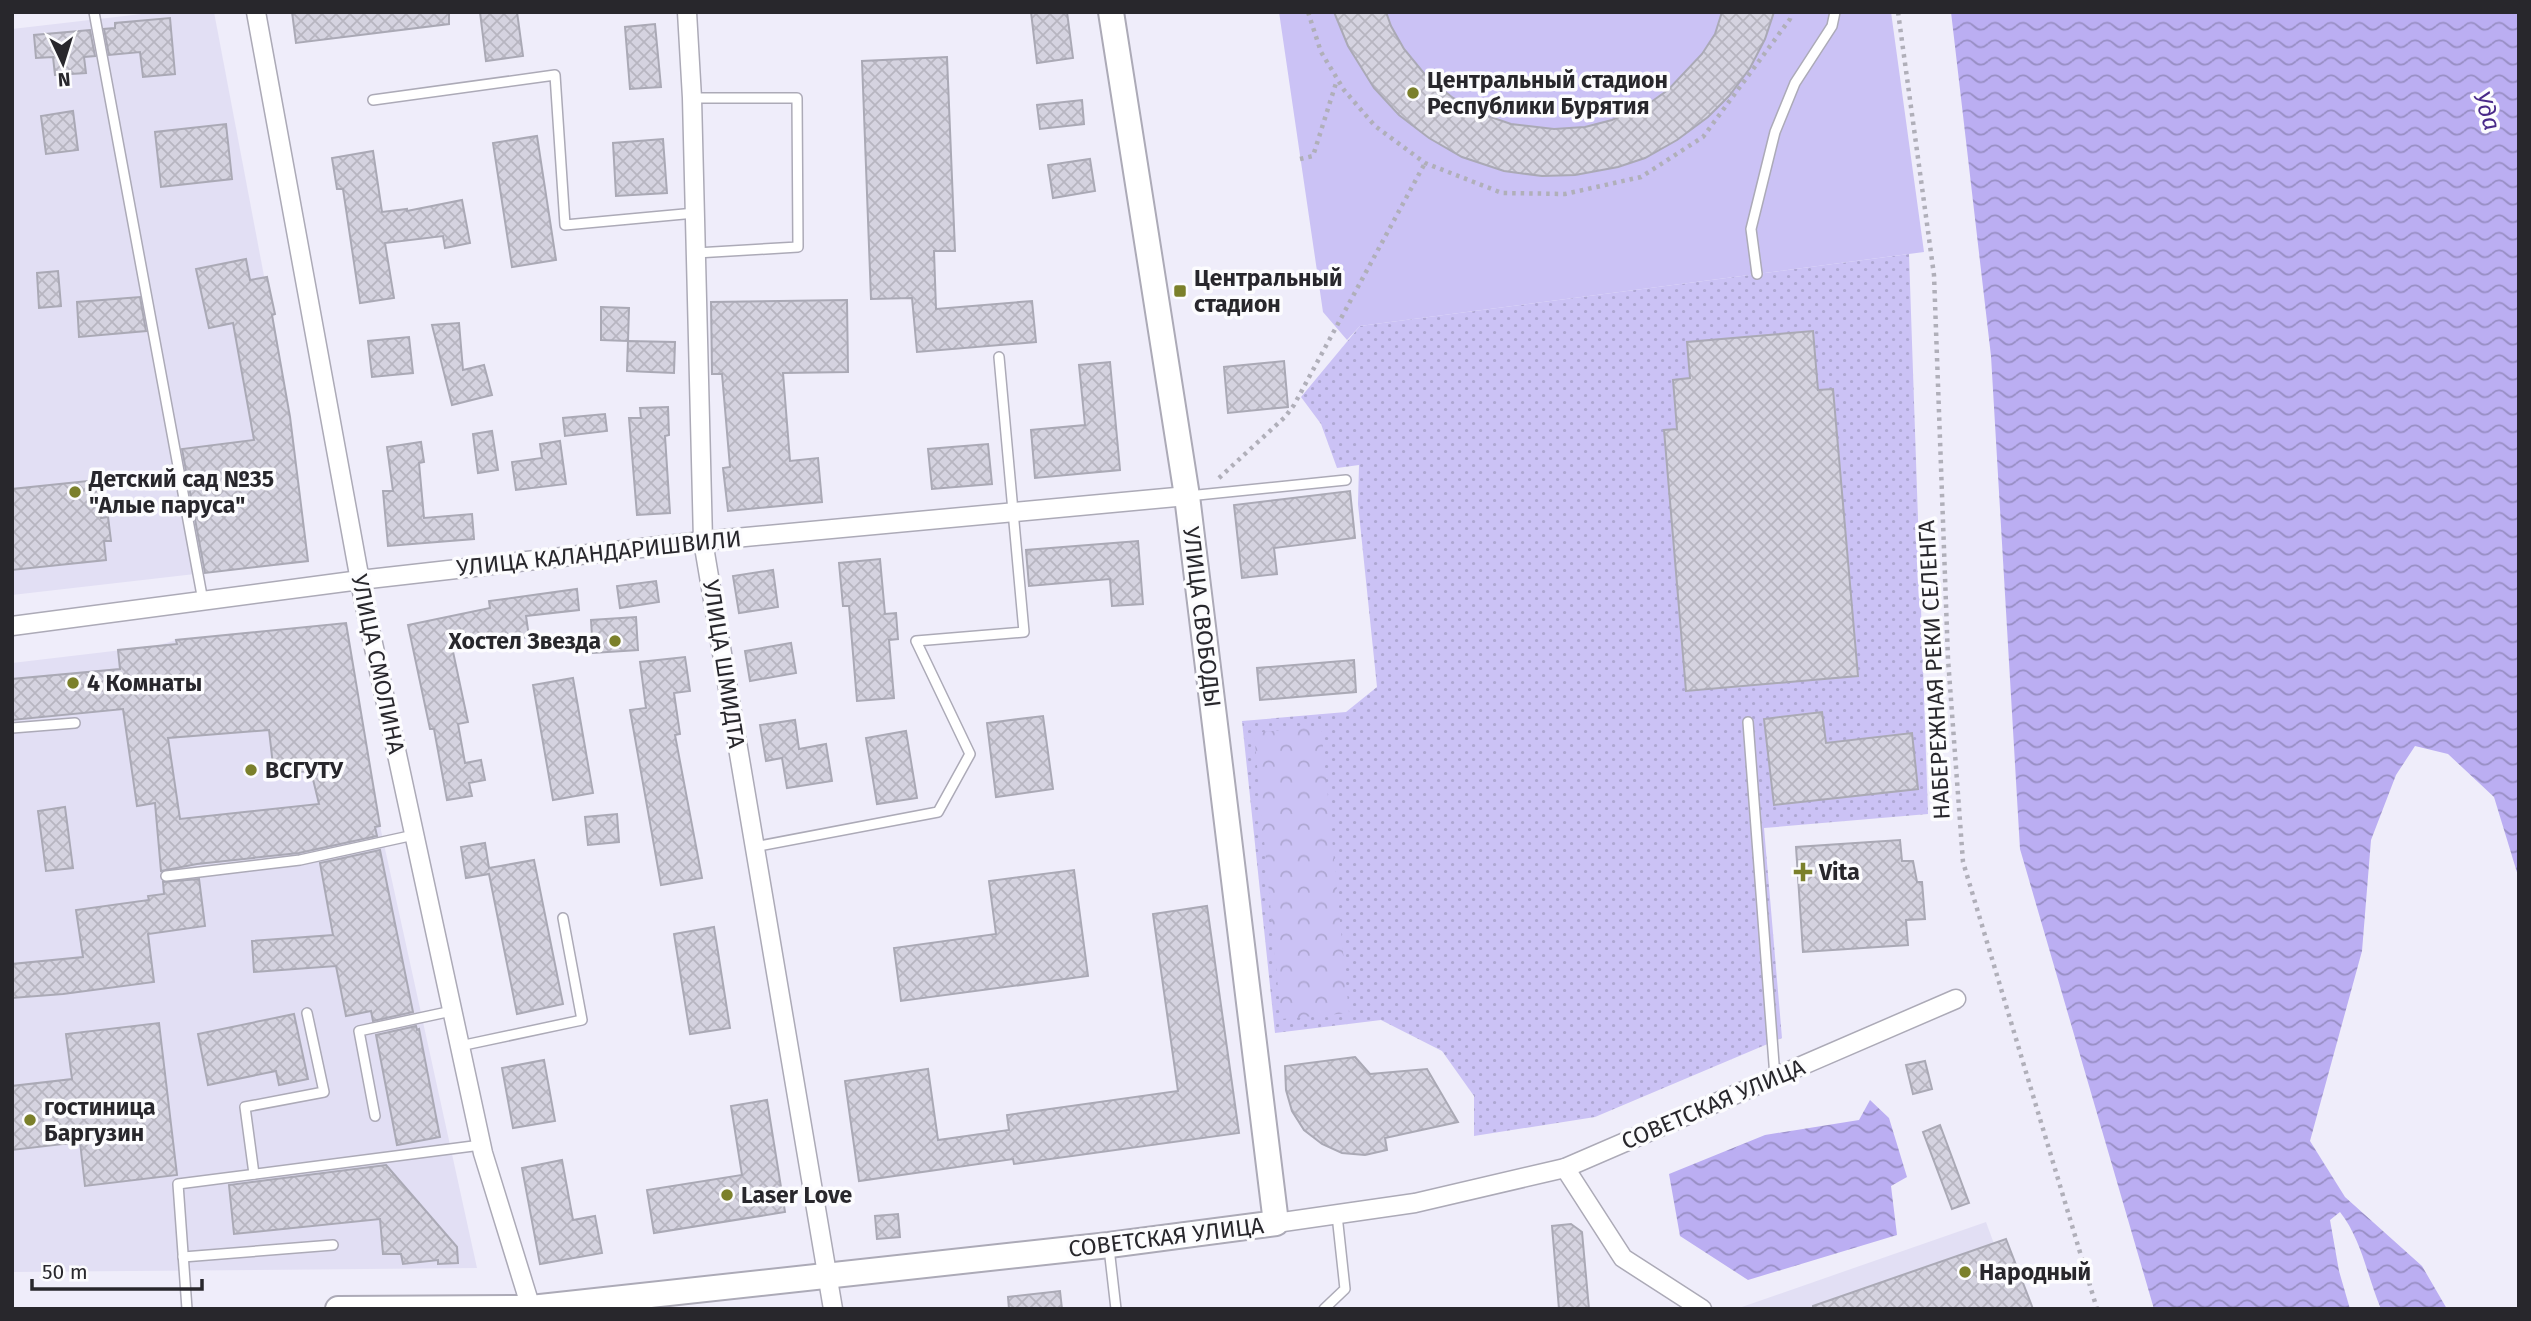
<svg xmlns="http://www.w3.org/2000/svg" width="2531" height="1321" font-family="'Fira Sans',sans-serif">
  <defs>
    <pattern id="grass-dots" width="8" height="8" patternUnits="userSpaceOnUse" patternTransform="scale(1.75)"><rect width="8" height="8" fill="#cbc2f5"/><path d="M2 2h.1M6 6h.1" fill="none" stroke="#aea7d2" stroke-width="1.8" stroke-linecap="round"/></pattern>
    <pattern id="forest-crowns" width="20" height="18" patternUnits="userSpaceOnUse" patternTransform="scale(1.75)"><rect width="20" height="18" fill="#cbc2f5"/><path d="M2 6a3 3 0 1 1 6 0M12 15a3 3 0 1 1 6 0" fill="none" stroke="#aea7d2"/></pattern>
    <pattern id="water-waves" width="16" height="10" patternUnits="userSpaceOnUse" patternTransform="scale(1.75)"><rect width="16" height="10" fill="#bbaef2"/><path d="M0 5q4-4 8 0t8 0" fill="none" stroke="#988ec4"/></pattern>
    <pattern id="building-cross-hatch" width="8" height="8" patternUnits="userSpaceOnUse" patternTransform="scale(1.75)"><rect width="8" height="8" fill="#d5d3e0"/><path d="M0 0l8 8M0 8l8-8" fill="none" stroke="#b7b5c0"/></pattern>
  </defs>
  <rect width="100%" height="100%" fill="#efedfa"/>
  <!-- built -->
  <g fill="#e2dff4">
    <path d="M 159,12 L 214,12 L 289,408 L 308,561 L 12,595 L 12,29 Z"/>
    <path d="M 346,623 L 380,826 L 477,1268 L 12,1272 L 12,663 L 156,646 L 176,640 Z"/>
    <path d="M 1986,1222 L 2018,1309 L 1738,1309 L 1739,1308 Z"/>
  </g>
  <!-- grass -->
  <path fill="url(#grass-dots)" d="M 1909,254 L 1928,814 L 1764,828 L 1782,1038 L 1595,1117 L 1474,1136 L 1474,1096 L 1442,1051 L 1381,1020 L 1275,1033 L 1242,721 L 1346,712 L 1377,687 L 1358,504 L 1359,465 L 1337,468 L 1321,424 L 1301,397 L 1360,326 Z"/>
  <!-- forest -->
  <path fill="url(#forest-crowns)" d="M 1321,726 L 1349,1013 L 1281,1019 L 1254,733 Z"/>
  <!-- pitch -->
  <path fill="#cbc2f5" d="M 1279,12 L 1891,12 L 1924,252 L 1360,326 L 1347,340 L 1323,312 Z"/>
  <!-- water -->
  <g fill="url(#water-waves)">
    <path d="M 1951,12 L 2519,12 L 2519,879 L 2494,797 L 2448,754 L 2415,746 L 2396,775 L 2371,840 L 2362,951 L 2310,1141 L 2345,1197 L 2422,1266 L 2447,1309 L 2381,1309 C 2367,1276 2362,1240 2340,1212 L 2330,1220 L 2339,1271 L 2350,1309 L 2154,1309 L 2020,849 L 1991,356 Z"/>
    <path d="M 1870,1100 L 1889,1118 L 1907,1177 L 1891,1186 L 1897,1235 L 1748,1280 L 1680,1236 L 1669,1174 L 1765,1135 L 1859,1120 Z"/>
  </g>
  <!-- building -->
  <g fill="url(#building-cross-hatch)" stroke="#aaa9b5" stroke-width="2" fill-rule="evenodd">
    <path d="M 292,12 L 449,12 L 449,24 L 296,43 Z"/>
    <path d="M 480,12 L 517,12 L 523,56 L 486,61 Z"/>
    <path d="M 1031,12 L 1067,12 L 1073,58 L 1037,63 Z"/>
    <path d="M 1334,12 L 1386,12 L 1391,26 L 1404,49 L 1427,77 L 1453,98 L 1482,114 L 1511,124 L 1554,129 L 1585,127 L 1612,120 L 1651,102 L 1668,90 L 1702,54 L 1715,34 L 1722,12 L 1774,12 L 1765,39 L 1750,68 L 1729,96 L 1708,117 L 1677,140 L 1645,158 L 1618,167 L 1575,175 L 1542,176 L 1504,171 L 1462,157 L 1429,138 L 1399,115 L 1374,88 L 1348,46 Z"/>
    <path d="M 170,18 L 175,74 L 143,77 L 140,52 L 109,55 L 104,29 L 115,28 L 115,23 Z"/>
    <path d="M 655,24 L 661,87 L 630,89 L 625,27 Z"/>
    <path d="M 90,30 L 95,56 L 84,57 L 86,73 L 55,75 L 53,57 L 36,58 L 34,35 Z"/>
    <path d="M 947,57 L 955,251 L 934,251 L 936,309 L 1032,301 L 1036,342 L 917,352 L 912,298 L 871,299 L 862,61 Z"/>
    <path d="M 1082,100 L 1084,124 L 1040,129 L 1037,105 Z"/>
    <path d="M 73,111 L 78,150 L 46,154 L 41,116 Z"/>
    <path d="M 226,124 L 232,179 L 161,187 L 155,132 Z"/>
    <path d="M 537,136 L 556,260 L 512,267 L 493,143 Z"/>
    <path d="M 663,139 L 667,193 L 616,196 L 613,143 Z"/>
    <path d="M 373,151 L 382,212 L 407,209 L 407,211 L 462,200 L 470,243 L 445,248 L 443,236 L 385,243 L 394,298 L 360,303 L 343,189 L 337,189 L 332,158 Z"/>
    <path d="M 1090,159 L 1095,191 L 1053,198 L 1048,165 Z"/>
    <path d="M 246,259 L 250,280 L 267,277 L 275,314 L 272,315 L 290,417 L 308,561 L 205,573 L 182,449 L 254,440 L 233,323 L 209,328 L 196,269 Z"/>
    <path d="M 58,271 L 61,306 L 39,308 L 37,273 Z"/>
    <path d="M 140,297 L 146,331 L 79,337 L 77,302 Z"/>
    <path d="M 847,300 L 848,372 L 783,373 L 790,461 L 818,458 L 822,502 L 728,511 L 723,468 L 730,467 L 722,374 L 712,374 L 711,302 Z"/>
    <path d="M 601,307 L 629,308 L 628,341 L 601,340 Z"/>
    <path d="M 459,323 L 463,370 L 484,365 L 492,395 L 452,405 L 432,325 Z"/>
    <path d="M 1813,331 L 1818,390 L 1833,389 L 1858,676 L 1686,691 L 1664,430 L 1677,429 L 1673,380 L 1690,378 L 1687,342 Z"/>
    <path d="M 409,337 L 413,373 L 372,377 L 368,341 Z"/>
    <path d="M 628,341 L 675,342 L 674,373 L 627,371 Z"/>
    <path d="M 1284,361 L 1288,407 L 1228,413 L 1224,367 Z"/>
    <path d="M 1110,362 L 1120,470 L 1035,478 L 1031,430 L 1085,425 L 1079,365 Z"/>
    <path d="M 668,407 L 669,435 L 665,436 L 670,513 L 637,515 L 629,418 L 641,418 L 640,408 Z"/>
    <path d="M 605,414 L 607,431 L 565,436 L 563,418 Z"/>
    <path d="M 492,431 L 498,470 L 478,473 L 473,434 Z"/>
    <path d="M 560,441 L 566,484 L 516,490 L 512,462 L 542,458 L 540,444 Z"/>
    <path d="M 421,442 L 424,462 L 419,463 L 424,518 L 472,514 L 474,539 L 388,546 L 383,491 L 393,491 L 387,447 Z"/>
    <path d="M 988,444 L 992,484 L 932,489 L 928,449 Z"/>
    <path d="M 97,480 L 101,518 L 108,517 L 111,541 L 104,541 L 106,560 L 12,570 L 12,489 Z"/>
    <path d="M 1350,491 L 1355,538 L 1274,548 L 1277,574 L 1242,578 L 1234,505 Z"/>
    <path d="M 1138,541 L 1143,604 L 1112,606 L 1110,579 L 1029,586 L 1026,550 Z"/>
    <path d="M 880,559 L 885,614 L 896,613 L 898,639 L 889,640 L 894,698 L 857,701 L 849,606 L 843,606 L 839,563 Z"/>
    <path d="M 773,570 L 778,607 L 739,613 L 733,576 Z"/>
    <path d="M 656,581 L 659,602 L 620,608 L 617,586 Z"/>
    <path d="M 577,589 L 579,610 L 526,616 L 529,637 L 494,642 L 494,639 L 452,647 L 468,722 L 458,724 L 465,763 L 481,760 L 485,780 L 469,783 L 472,796 L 447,800 L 434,729 L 430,729 L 408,625 L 490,608 L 489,601 Z"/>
    <path d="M 636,617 L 638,650 L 593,653 L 591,620 Z"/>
    <path d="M 346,623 L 380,826 L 375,827 L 377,836 L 299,853 L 197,864 L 161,871 L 155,803 L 137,806 L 123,709 L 12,720 L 12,679 L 120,669 L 118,650 L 177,644 L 176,640 ZM 269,730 L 274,774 L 311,771 L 319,804 L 180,819 L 168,738 Z"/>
    <path d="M 791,643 L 796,673 L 750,681 L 745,651 Z"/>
    <path d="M 685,657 L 690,691 L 674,693 L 680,734 L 675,735 L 702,878 L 661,885 L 630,710 L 646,708 L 640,662 Z"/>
    <path d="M 1354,660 L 1356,692 L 1260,700 L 1257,668 Z"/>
    <path d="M 573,678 L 593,793 L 553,800 L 533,685 Z"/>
    <path d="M 1822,712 L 1826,743 L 1912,733 L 1918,789 L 1774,805 L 1764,719 Z"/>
    <path d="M 1043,716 L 1053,789 L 996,797 L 987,723 Z"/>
    <path d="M 795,720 L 799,749 L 826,744 L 832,781 L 787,788 L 782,758 L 766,761 L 760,725 Z"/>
    <path d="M 906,731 L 917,798 L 877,804 L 866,738 Z"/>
    <path d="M 65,807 L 73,868 L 46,871 L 38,811 Z"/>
    <path d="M 617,814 L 619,842 L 588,845 L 585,817 Z"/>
    <path d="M 1900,840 L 1902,861 L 1913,861 L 1917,882 L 1922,882 L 1925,919 L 1906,920 L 1908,945 L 1803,952 L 1796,847 Z"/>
    <path d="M 485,843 L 489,868 L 534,860 L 563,1004 L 517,1014 L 489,874 L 466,878 L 461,847 Z"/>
    <path d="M 380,850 L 413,1012 L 373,1021 L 371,1011 L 346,1016 L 336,966 L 254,972 L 252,941 L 333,935 L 320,863 Z"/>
    <path d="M 1074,870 L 1088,976 L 901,1001 L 894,948 L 996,934 L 989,881 Z"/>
    <path d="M 199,879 L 205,926 L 148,934 L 154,982 L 63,994 L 12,998 L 12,964 L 83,957 L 76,910 L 149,900 L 148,896 L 164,894 L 163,882 Z"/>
    <path d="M 1207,906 L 1239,1133 L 1014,1164 L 1013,1159 L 859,1181 L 845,1081 L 928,1069 L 938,1140 L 1009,1130 L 1007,1115 L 1178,1091 L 1153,914 Z"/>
    <path d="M 714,927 L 730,1028 L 690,1034 L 674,934 Z"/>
    <path d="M 294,1014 L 308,1079 L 279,1085 L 276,1071 L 208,1085 L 198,1034 Z"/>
    <path d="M 159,1023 L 177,1175 L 85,1186 L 80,1142 L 12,1150 L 12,1086 L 72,1079 L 66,1034 Z"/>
    <path d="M 416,1026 L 417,1030 L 419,1029 L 440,1137 L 397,1145 L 376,1035 Z"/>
    <path d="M 1355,1057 L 1370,1074 L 1427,1069 L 1458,1122 L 1385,1138 L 1387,1150 L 1365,1155 L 1342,1153 L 1322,1144 L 1304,1130 L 1292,1111 L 1286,1090 L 1285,1066 Z"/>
    <path d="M 544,1060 L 555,1121 L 513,1128 L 502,1068 Z"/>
    <path d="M 1925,1061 L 1932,1089 L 1913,1094 L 1906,1065 Z"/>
    <path d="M 767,1100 L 785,1212 L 654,1233 L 647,1190 L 742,1175 L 731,1106 Z"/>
    <path d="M 1940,1125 L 1969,1203 L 1952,1209 L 1923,1132 Z"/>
    <path d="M 562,1160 L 573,1220 L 595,1216 L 602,1253 L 540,1264 L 522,1168 Z"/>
    <path d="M 386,1165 L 457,1247 L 458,1263 L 438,1264 L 438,1260 L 403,1264 L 401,1254 L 383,1254 L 380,1219 L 234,1234 L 229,1185 Z"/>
    <path d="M 898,1214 L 900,1237 L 877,1239 L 875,1216 Z"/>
    <path d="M 1571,1224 L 1582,1232 L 1589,1309 L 1559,1309 L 1552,1226 Z"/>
    <path d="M 2006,1239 L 2033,1309 L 1813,1309 L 1813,1306 Z"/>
    <path d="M 1060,1291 L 1062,1309 L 1009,1309 L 1008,1297 Z"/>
  </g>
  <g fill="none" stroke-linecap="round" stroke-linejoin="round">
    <!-- lane casing -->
    <g stroke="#acaab7" stroke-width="12">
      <g id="lane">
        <path d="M 94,12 L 203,601"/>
        <path d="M 692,98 L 797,98 L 798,247 L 696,253"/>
        <path d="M 373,100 L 555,75 L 565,225 L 695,213"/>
        <path d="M 1757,274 L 1751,229 L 1775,132 L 1795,83 L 1832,26 L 1835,12"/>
        <path d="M 1188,496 L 1346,480"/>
        <path d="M 1748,722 L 1775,1077"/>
        <path d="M 12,728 L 75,723"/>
        <path d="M 754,847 L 938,812 L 970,754 L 916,641 L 1024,632 L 999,357"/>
        <path d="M 166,876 L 300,860 L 414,835"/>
        <path d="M 460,1046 L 582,1020 L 563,918"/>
        <path d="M 375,1116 L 359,1031 L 452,1011"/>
        <path d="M 254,1174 L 245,1107 L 324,1092 L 307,1013"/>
        <path d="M 1109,1248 L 1116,1309"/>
        <path d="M 183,1257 L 333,1245"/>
        <path d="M 187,1309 L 178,1184 L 481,1145"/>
        <path d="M 1324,1309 L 1345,1289 L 1337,1215"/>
      </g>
    </g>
    <!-- street casing -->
    <g stroke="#acaab7" stroke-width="21">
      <g id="street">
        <path d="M 256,12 L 363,597 L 483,1153 L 531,1308"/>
        <path d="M 687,12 L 692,98 L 703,541 L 833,1309"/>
        <path d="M 12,626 L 360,580 L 703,541 L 1187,496"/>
        <path d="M 1565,1168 L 1623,1258 L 1702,1309"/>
        <path d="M 1276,1223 L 1415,1203 L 1565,1168 L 1956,999"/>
      </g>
    </g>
    <!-- secondary casing -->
    <g stroke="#acaab7" stroke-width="28">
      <path id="secondary" d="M 338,1309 L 531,1308 L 1109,1245 L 1276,1223 L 1187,496 L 1111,12"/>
    </g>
    <!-- path -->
    <g stroke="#b0afb9" stroke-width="4.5" stroke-dasharray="3.5 5" stroke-linecap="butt">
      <path d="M 1308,12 L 1321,52 L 1344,90 L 1375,126 L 1425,163 L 1502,193 L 1565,194 L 1641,177 L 1703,137 L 1790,19 L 1792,12"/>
      <path d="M 1898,12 L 1934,275 L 1948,659 L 1963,862 L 2097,1309"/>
      <path d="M 1300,159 L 1313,156 L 1337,80"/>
      <path d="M 1219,478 L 1285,417 L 1294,405 L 1425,163"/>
    </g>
    <!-- lane -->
    <use href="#lane" stroke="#fff" stroke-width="9"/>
    <!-- street -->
    <use href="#street" stroke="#fff" stroke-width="18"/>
    <!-- secondary -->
    <use href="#secondary" stroke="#fff" stroke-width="24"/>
  </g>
  <!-- markers -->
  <g fill="#7b802b" stroke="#fcfcfe" stroke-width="2.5">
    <circle cx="1413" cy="93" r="7"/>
    <rect x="1173" y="284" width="14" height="14" rx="3.5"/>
    <circle cx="75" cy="492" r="7"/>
    <circle cx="615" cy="641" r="7"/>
    <circle cx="73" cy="683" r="7"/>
    <circle cx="251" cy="770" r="7"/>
    <path d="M1799.5 861.5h7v7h7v7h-7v7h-7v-7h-7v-7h7z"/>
    <circle cx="30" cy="1120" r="7"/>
    <circle cx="727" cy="1195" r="7"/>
    <circle cx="1965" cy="1272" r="7"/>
  </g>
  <g text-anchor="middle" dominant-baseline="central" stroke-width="7" stroke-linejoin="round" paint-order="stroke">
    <!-- poi labels -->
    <g font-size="23" font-weight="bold" fill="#28272c" stroke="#fcfcfe" text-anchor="start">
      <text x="1427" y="80">Центральный стадион<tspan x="1427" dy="26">Республики Бурятия</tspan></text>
      <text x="1194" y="278">Центральный<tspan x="1194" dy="26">стадион</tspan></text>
      <text x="89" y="479">Детский сад №35<tspan x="89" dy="26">"Алые паруса"</tspan></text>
      <text x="601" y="641" text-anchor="end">Хостел Звезда</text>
      <text x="87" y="683">4 Комнаты</text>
      <text x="265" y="770">ВСГУТУ</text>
      <text x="1819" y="872">Vita</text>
      <text x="44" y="1107">гостиница<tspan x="44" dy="26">Баргузин</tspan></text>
      <text x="741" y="1195">Laser Love</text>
      <text x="1979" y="1272">Народный</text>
    </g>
    <!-- street labels -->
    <g font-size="23" fill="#28272c" stroke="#fcfcfe">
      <text transform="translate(599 553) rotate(-6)">УЛИЦА КАЛАНДАРИШВИЛИ</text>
      <text transform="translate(1202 617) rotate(83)">УЛИЦА СВОБОДЫ</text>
      <text transform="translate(378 664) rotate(78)">УЛИЦА СМОЛИНА</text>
      <text transform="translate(724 664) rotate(81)">УЛИЦА ШМИДТА</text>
      <text transform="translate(1934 670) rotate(-93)">НАБЕРЕЖНАЯ РЕКИ СЕЛЕНГА</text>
      <text transform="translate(1713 1104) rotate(-23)">СОВЕТСКАЯ УЛИЦА</text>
      <text transform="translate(1166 1237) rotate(-7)">СОВЕТСКАЯ УЛИЦА</text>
    </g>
    <!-- water labels -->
    <g font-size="24" font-style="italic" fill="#492989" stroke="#fcfcfe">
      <text transform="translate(2487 111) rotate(72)">Уда</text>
    </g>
  </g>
  <!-- border -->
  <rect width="2531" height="1321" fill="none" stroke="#28272c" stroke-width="28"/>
  <!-- north arrow -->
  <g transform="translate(63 63) rotate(176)" stroke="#fcfcfe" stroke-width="5" paint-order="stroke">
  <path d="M0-5L12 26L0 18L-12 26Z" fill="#28272c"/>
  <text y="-10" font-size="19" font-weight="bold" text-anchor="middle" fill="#28272c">N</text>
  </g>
  <!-- scale -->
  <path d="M32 1279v10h170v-10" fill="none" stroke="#28272c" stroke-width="3.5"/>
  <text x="42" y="1279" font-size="21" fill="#28272c" stroke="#fcfcfe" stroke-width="5" paint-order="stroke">50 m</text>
</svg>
